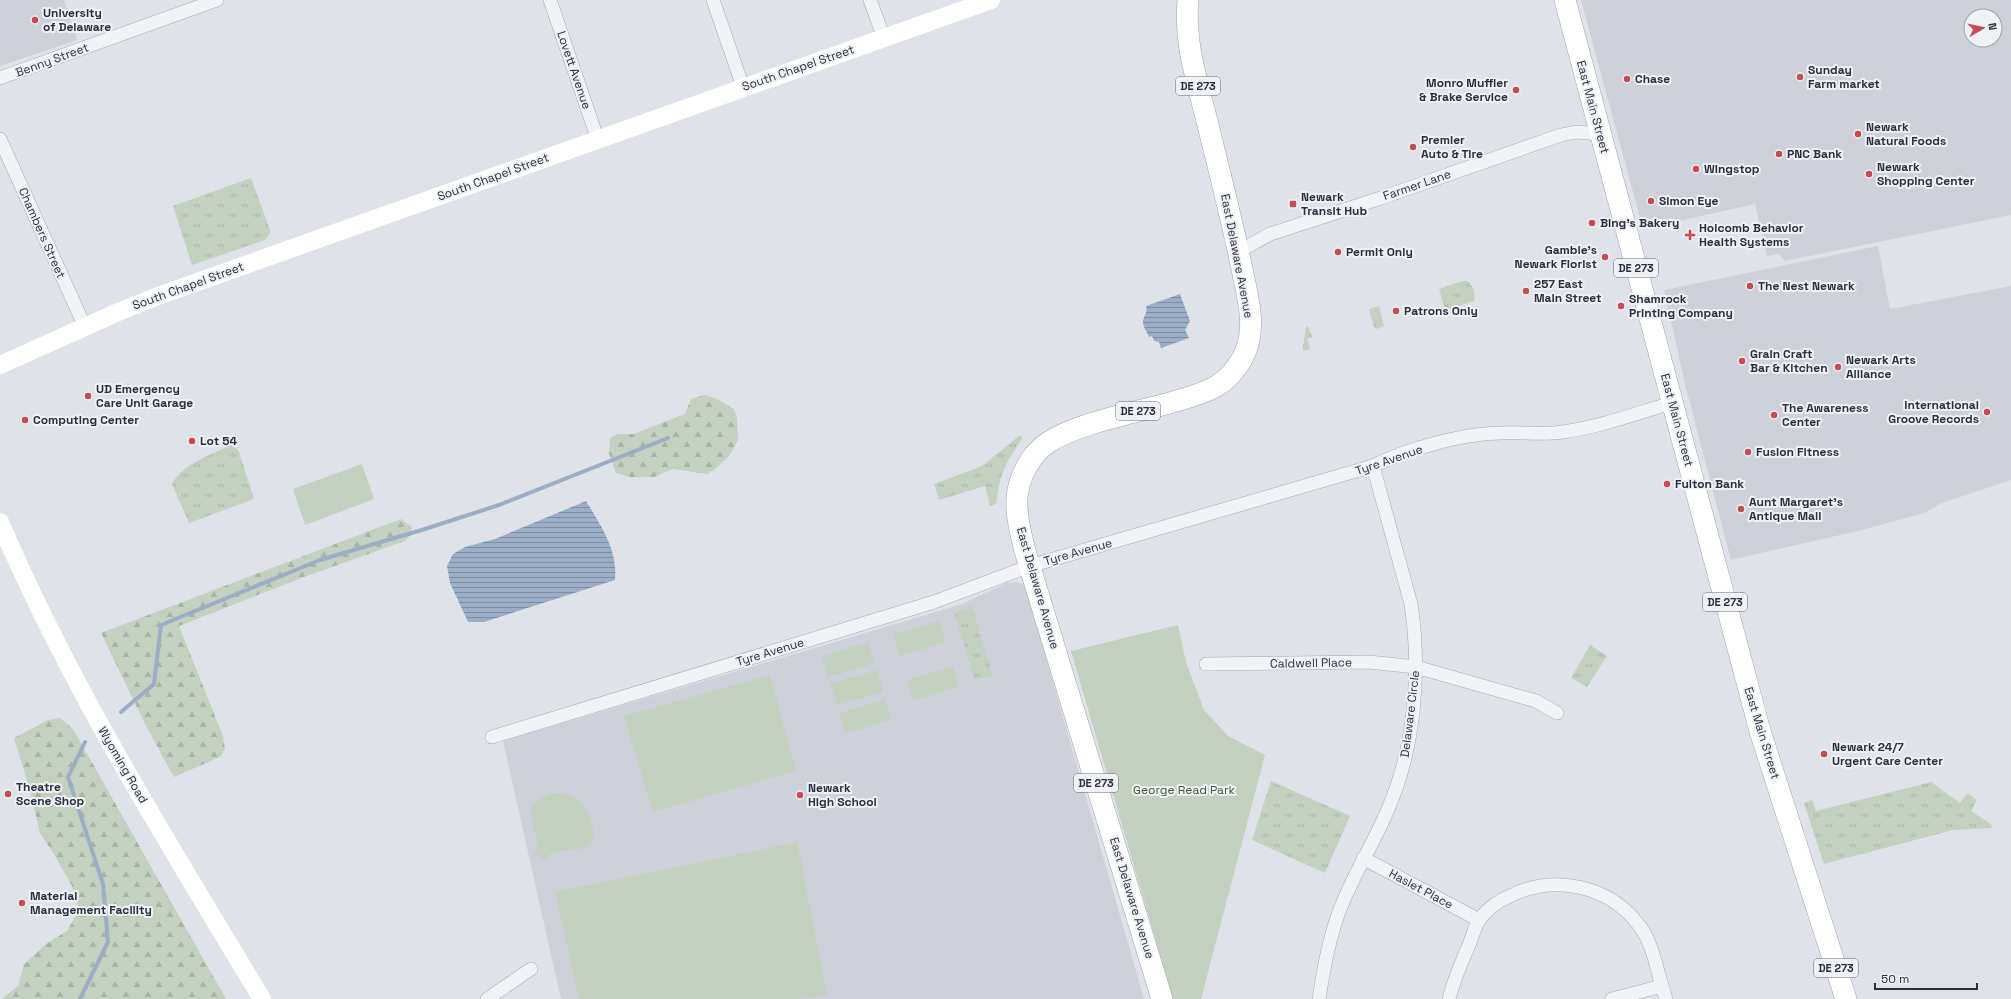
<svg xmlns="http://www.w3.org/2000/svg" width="2011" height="999" font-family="'Space Grotesk',sans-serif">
  <defs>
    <pattern id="grass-tufts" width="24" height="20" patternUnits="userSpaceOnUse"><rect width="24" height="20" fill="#c4d1c1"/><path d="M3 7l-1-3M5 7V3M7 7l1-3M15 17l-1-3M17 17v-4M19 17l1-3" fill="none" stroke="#a8b4a7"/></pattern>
    <pattern id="forest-firs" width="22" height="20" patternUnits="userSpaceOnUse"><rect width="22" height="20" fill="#c4d1c1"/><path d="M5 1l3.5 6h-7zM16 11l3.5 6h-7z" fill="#a8b4a7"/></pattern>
    <pattern id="water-rules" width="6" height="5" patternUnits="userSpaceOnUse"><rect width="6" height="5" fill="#9cadc6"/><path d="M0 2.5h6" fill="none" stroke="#7f8da2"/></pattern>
  </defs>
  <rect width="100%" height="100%" fill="#dfe2e8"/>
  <!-- built -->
  <g fill="#ced1d9" fill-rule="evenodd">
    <path d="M 0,0 L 64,0 L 77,40 L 0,66 Z"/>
    <path d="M 1581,0 L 2011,0 L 2011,215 L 1785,261 L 1779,254 L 1767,256 L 1755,204 L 1643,229 ZM 1971,16 L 1995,16 L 1995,40 L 1971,40 Z"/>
    <path d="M 1878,246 L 1890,309 L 2011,286 L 2011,480 L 1942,503 L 1924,513 L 1862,530 L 1731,560 L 1685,384 L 1664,290 Z"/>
    <path d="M 1015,582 L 1022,584 L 1025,588 L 1029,599 L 1144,999 L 561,999 L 503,741 L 962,604 L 1007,583 Z"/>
  </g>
  <!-- grass -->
  <g fill="url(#grass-tufts)">
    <path d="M 251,178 L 270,230 L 269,235 L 265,240 L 192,265 L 173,206 Z"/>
    <path d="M 1462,281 L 1467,281 C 1473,285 1476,294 1474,301 L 1450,309 L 1445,309 L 1439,289 Z"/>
    <path d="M 1379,306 L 1384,326 L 1377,329 L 1374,327 L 1369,309 Z"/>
    <path d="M 1308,326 L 1312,337 L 1307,339 L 1310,348 L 1306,351 L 1303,350 L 1303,348 L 1306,327 Z"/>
    <path d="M 1020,435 L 1023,438 C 1006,460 999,476 996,504 L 990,506 L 985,486 L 939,500 L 934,484 L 982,466 Z"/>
    <path d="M 233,444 L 239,452 L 254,499 L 189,523 L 172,484 C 184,462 212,455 233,444 Z"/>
    <path d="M 972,607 L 993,676 L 975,680 L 954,613 Z"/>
    <path d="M 1590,645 L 1607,656 L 1587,687 L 1571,678 Z"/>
    <path d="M 1271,781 L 1350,816 L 1325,873 L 1252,840 Z"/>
    <path d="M 1931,782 L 1960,803 L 1967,793 L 1977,800 L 1971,811 L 1991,824 L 1992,828 L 1953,830 L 1824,864 L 1804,803 L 1812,800 L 1816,811 Z"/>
  </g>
  <!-- forest -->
  <g fill="url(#forest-firs)">
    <path d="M 704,395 L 715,398 L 734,409 L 737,418 L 738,440 L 730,455 L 714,470 L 707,474 L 673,469 L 654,477 L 630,477 L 616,473 L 609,454 L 610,438 L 618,434 L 633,434 L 685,414 L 691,399 Z"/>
    <path d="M 401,519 L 412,527 L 411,534 L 405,541 L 304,577 L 179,626 L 223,736 L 225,749 L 220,757 L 174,777 L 145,724 L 101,633 Z"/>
    <path d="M 60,718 L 73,729 L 226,999 L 2,999 L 18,986 L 24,964 L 46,944 L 67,931 L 79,910 L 72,886 L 52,851 L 40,833 L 29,787 L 14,738 L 48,720 Z"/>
  </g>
  <!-- green -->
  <g fill="#c4d1c1">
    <path d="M 362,464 L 374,499 L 305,525 L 293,489 Z"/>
    <path d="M 939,621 L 946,642 L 900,656 L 893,634 Z"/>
    <path d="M 1178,625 L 1186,662 L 1204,710 L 1228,736 L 1265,755 L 1201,999 L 1173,999 L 1071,651 Z"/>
    <path d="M 868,642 L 874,663 L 828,677 L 822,656 Z"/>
    <path d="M 953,666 L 959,687 L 913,701 L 907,680 Z"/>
    <path d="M 877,670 L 883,692 L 837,705 L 830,684 Z"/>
    <path d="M 770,675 L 796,771 L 653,812 L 624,716 Z"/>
    <path d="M 885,699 L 891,720 L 845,734 L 839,713 Z"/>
    <path d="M 553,793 C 573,792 586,803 591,822 C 593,828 595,837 591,843 C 586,852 561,849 551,854 C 548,856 546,858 544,860 L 535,854 C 545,828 510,807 553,793 Z"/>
    <path d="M 797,842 L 827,994 L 802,999 L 579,999 L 555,892 Z"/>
  </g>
  <!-- water -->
  <g fill="url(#water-rules)">
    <path d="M 1180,294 L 1190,321 L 1185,330 L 1189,338 L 1161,348 L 1159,342 L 1154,341 L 1152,336 L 1149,337 C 1147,332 1143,327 1143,321 C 1144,316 1148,312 1146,306 Z"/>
    <path d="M 586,501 C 601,526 618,550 615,580 L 484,622 L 468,622 L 450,583 L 447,566 L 453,554 L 465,547 L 495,539 Z"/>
  </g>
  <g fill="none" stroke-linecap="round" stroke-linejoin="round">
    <!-- stream -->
    <g stroke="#9cadc6" stroke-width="4">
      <path d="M 121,712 L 154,684 L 161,625 L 320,560 L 425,529 L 499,505 L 668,438"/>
      <path d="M 80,999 L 108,942 L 103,884 L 68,777 L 85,742"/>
    </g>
    <!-- street casing -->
    <g stroke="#a5a9b2" stroke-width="14">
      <g id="street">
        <path d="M 550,0 L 598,140"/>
        <path d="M 713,0 L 743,87"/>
        <path d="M 870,0 L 884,38"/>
        <path d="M 0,78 L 217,0"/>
        <path d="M 0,139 L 85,327"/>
        <path d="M 1238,252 L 1270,234 L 1381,198 L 1561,135 L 1576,132 L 1600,134"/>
        <path d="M 1206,664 L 1369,662 L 1416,667 L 1536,701 L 1557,713"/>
        <path d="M 492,737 L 934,602 L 1030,566 L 1373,466 C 1406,449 1465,433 1502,433 C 1522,432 1543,435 1563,432 C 1600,427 1637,413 1672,403"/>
        <path d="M 1363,858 L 1479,920"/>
        <path d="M 487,999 L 531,969"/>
        <path d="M 1319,999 C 1324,967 1330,932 1343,902 C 1356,870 1375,841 1388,809 C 1415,747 1421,671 1411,604 L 1373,466"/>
        <path d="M 1449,999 C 1453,981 1462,962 1469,945 C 1472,937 1475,927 1479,920 C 1487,909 1498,901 1510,896 C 1553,874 1608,885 1638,924 C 1652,941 1656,966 1662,986"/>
        <path d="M 1612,999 L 1662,986 L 1666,999"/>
      </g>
    </g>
    <!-- primary casing -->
    <g stroke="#9fa5b3" stroke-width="22">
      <g id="primary">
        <path d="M 1565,0 L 1760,731 L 1846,999"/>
        <path d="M 1162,999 L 1025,551 C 1021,534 1016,517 1017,499 C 1018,478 1031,453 1049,442 C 1078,423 1138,412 1173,402 C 1203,393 1225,389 1242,359 C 1258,331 1248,299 1242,269 C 1232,220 1219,170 1207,121 C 1197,81 1184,42 1188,0"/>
      </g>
    </g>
    <!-- street -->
    <use href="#street" stroke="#f2f3f6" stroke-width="13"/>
    <!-- secondary -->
    <g stroke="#fff" stroke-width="18">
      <path d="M 0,365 L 116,313 L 158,296 L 991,0"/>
      <path d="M 0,522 C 71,689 169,844 262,999"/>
    </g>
    <!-- primary -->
    <use href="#primary" stroke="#fff" stroke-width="21"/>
  </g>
  <!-- markers -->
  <g fill="#c64b53" stroke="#eff1f5" stroke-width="1.5">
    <circle cx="35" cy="20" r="4"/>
    <circle cx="1800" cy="77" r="4"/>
    <circle cx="1627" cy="79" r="4"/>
    <circle cx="1516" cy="90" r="4"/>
    <circle cx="1858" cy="134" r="4"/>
    <circle cx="1413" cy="147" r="4"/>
    <circle cx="1779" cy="154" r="4"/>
    <circle cx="1696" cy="169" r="4"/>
    <circle cx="1869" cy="174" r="4"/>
    <circle cx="1651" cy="201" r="4"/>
    <rect x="1289" y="200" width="8" height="8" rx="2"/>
    <circle cx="1592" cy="223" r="4"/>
    <path d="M1688 229h4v4h4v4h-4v4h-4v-4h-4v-4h4z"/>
    <circle cx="1338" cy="252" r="4"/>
    <circle cx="1605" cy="257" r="4"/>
    <circle cx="1750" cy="286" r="4"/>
    <circle cx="1526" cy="291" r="4"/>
    <circle cx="1621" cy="306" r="4"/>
    <circle cx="1396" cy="311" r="4"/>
    <circle cx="1742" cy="361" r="4"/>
    <circle cx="1838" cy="367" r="4"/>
    <circle cx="88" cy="396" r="4"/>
    <circle cx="1987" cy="412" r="4"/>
    <circle cx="1774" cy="415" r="4"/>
    <circle cx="25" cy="420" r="4"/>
    <circle cx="192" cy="441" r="4"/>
    <circle cx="1748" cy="452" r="4"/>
    <circle cx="1667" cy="484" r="4"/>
    <circle cx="1741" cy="509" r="4"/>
    <circle cx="1824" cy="754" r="4"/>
    <circle cx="8" cy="794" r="4"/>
    <circle cx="800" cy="795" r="4"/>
    <circle cx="22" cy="903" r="4"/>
  </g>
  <g text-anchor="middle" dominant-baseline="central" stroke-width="4" stroke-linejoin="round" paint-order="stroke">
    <!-- shield labels -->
    <g fill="#eff1f5" stroke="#646975" stroke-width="1">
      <rect x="1176" y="77" width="44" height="18" rx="3"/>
      <rect x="1614" y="259" width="44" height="18" rx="3"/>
      <rect x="1116" y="402" width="44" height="18" rx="3"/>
      <rect x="1703" y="593" width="44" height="18" rx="3"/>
      <rect x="1074" y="774" width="44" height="18" rx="3"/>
      <rect x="1814" y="959" width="44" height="18" rx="3"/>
    </g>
    <g font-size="11" font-weight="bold" fill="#292f3e">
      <text x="1198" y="86">DE 273</text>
      <text x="1636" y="268">DE 273</text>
      <text x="1138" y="411">DE 273</text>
      <text x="1725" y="602">DE 273</text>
      <text x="1096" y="783">DE 273</text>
      <text x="1836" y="968">DE 273</text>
    </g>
    <!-- poi labels -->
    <g font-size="12" font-weight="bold" fill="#292f3e" stroke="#eff1f5" text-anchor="start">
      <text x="43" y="13">University<tspan x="43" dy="14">of Delaware</tspan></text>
      <text x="1808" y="70">Sunday<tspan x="1808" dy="14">Farm market</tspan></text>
      <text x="1635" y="79">Chase</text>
      <text x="1508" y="83" text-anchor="end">Monro Muffler<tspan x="1508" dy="14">&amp; Brake Service</tspan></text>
      <text x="1866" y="127">Newark<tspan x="1866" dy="14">Natural Foods</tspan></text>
      <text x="1421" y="140">Premier<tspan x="1421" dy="14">Auto &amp; Tire</tspan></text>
      <text x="1787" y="154">PNC Bank</text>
      <text x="1877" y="167">Newark<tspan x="1877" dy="14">Shopping Center</tspan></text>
      <text x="1704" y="169">Wingstop</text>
      <text x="1301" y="197">Newark<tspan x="1301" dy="14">Transit Hub</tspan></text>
      <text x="1659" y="201">Simon Eye</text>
      <text x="1600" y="223">Bing's Bakery</text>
      <text x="1699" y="228">Holcomb Behavior<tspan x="1699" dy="14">Health Systems</tspan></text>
      <text x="1597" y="250" text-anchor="end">Gamble's<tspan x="1597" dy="14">Newark Florist</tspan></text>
      <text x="1346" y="252">Permit Only</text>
      <text x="1534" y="284">257 East<tspan x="1534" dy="14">Main Street</tspan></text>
      <text x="1758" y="286">The Nest Newark</text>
      <text x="1629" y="299">Shamrock<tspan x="1629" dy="14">Printing Company</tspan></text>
      <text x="1404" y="311">Patrons Only</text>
      <text x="1750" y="354">Grain Craft<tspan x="1750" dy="14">Bar &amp; Kitchen</tspan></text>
      <text x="1846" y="360">Newark Arts<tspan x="1846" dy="14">Alliance</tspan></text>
      <text x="96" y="389">UD Emergency<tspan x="96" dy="14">Care Unit Garage</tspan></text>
      <text x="1979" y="405" text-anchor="end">International<tspan x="1979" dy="14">Groove Records</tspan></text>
      <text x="1782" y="408">The Awareness<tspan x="1782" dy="14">Center</tspan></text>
      <text x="33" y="420">Computing Center</text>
      <text x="200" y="441">Lot 54</text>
      <text x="1756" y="452">Fusion Fitness</text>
      <text x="1675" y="484">Fulton Bank</text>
      <text x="1749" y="502">Aunt Margaret's<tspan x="1749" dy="14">Antique Mall</tspan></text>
      <text x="1832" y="747">Newark 24/7<tspan x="1832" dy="14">Urgent Care Center</tspan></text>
      <text x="16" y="787">Theatre<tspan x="16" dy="14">Scene Shop</tspan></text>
      <text x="808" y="788">Newark<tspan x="808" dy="14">High School</tspan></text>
      <text x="30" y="896">Material<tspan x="30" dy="14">Management Facility</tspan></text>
    </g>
    <!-- street labels -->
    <g font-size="12" fill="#292f3e" stroke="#eff1f5">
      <text transform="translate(52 60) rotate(-20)">Benny Street</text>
      <text transform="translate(798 68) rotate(-19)">South Chapel Street</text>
      <text transform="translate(574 70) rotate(71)">Lovett Avenue</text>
      <text transform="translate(1593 107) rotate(75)">East Main Street</text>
      <text transform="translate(493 177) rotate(-20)">South Chapel Street</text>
      <text transform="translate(1417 185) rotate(-19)">Farmer Lane</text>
      <text transform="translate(42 233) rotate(66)">Chambers Street</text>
      <text transform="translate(1237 256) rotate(79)">East Delaware Avenue</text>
      <text transform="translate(188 286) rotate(-20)">South Chapel Street</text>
      <text transform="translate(1677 420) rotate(75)">East Main Street</text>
      <text transform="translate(1389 460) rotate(-19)">Tyre Avenue</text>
      <text transform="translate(1078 552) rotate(-16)">Tyre Avenue</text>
      <text transform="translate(1038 588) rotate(74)">East Delaware Avenue</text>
      <text transform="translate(770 652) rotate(-17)">Tyre Avenue</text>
      <text transform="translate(1311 663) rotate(-1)">Caldwell Place</text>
      <text transform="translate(1410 714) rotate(-83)">Delaware Circle</text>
      <text transform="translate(1762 733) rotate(73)">East Main Street</text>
      <text transform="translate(123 765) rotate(60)">Wyoming Road</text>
      <text transform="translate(1421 889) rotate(28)">Haslet Place</text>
      <text transform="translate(1132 898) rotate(73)">East Delaware Avenue</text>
    </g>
    <!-- park labels -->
    <g font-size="12" fill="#3b5937" stroke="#eff1f5">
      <text x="1184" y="790">George Read Park</text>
    </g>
  </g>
  <!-- north arrow -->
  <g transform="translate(1983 28) rotate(81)"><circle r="19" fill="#eff1f5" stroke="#a0a3ac"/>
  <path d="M0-3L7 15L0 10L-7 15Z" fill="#c64b53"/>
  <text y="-6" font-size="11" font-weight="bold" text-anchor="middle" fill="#292f3e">N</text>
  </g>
  <!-- scale -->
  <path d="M1875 983v6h102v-6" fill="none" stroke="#292f3e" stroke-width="2"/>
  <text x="1881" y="983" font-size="12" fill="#292f3e" stroke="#eff1f5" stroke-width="3" paint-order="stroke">50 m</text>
</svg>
